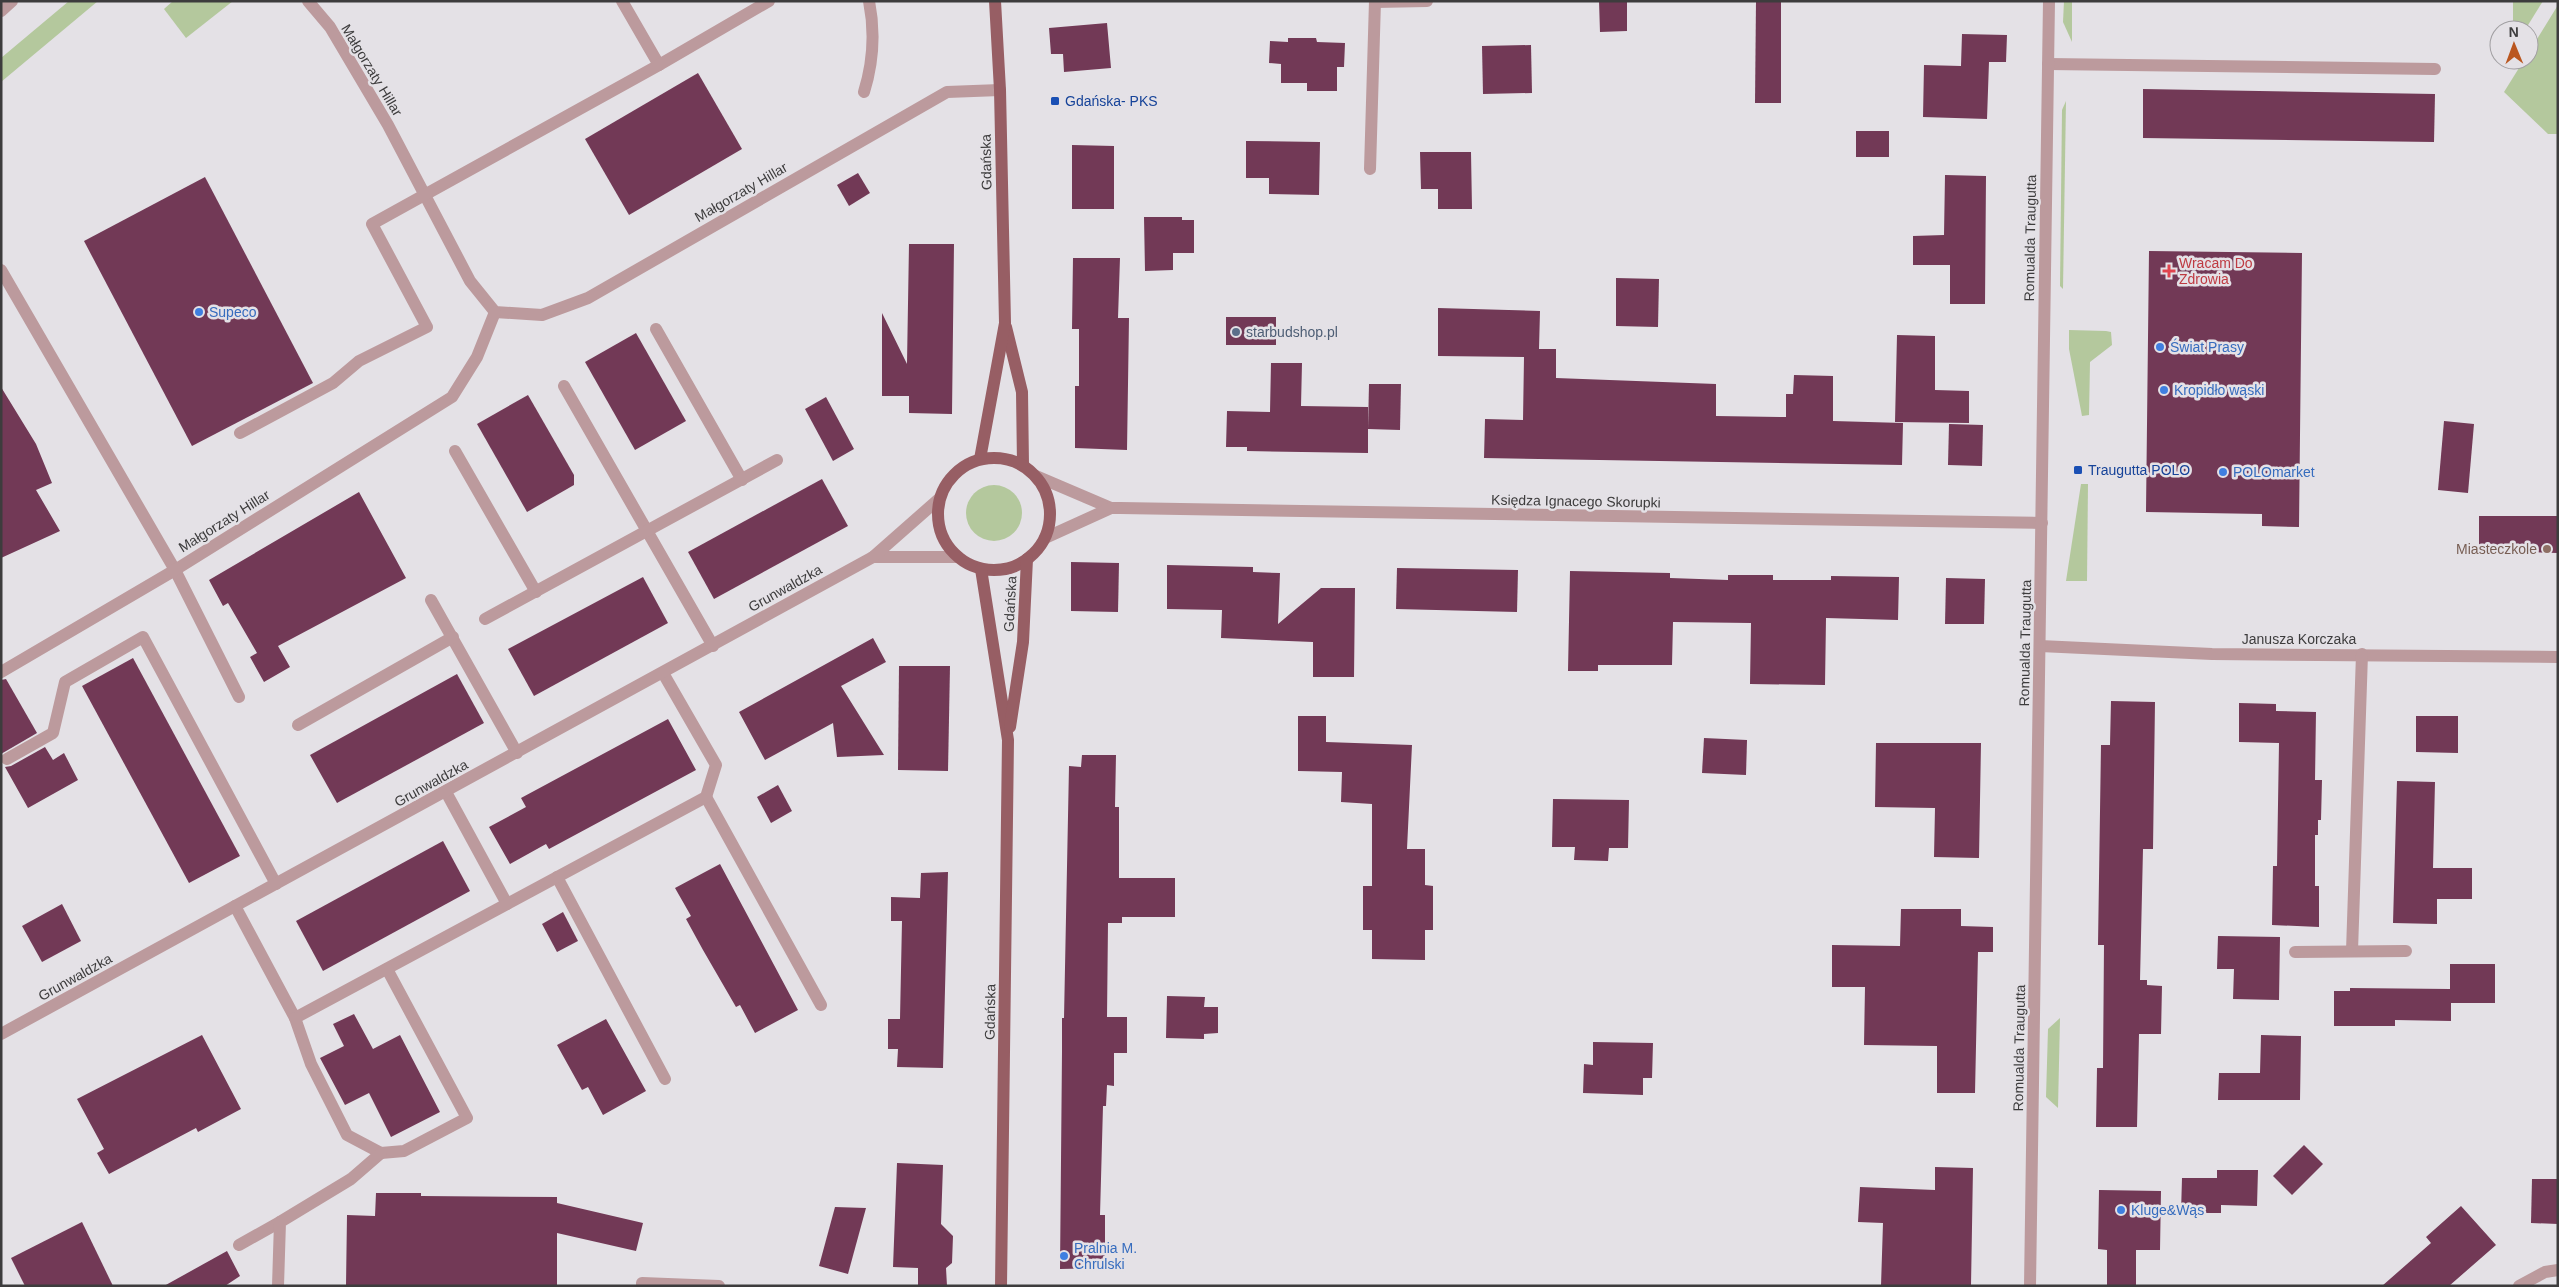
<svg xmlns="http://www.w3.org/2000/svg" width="2559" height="1287" font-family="Arial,sans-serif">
  <rect width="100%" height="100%" fill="#e4e1e6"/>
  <!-- green -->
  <g fill="#b4c89d">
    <path d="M 69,1 L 98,1 L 1,82 L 1,58 Z"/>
    <path d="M 173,1 L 233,1 L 186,38 L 164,9 Z"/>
    <path d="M 2064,1 L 2072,1 L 2072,42 L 2063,22 Z"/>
    <path d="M 2513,1 L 2543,1 L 2525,30 L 2513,30 Z"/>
    <path d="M 2558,5 L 2558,134 L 2548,134 L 2504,92 L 2524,60 L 2529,60 L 2529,52 Z"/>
    <path d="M 2066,101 L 2063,289 L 2060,286 L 2062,110 Z"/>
    <path d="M 2069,330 L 2106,331 L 2111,332 L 2112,345 L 2090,362 L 2089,415 L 2082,416 L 2069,349 Z"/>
    <path d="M 2081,484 L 2088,484 L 2087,581 L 2066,581 Z"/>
    <circle cx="994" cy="513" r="28"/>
    <path d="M 2060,1018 L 2058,1108 L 2046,1097 L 2048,1029 Z"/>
  </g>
  <!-- building -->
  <g fill="#723956">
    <path d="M 1599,1 L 1627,1 L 1627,31 L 1600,32 Z"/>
    <path d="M 1756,1 L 1781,1 L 1781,103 L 1755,103 Z"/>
    <path d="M 1107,23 L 1111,68 L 1064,72 L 1063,54 L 1051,54 L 1049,28 Z"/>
    <path d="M 1962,34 L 2007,35 L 2006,62 L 1989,62 L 1987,119 L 1923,117 L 1924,65 L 1961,66 Z"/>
    <path d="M 1288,38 L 1316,38 L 1317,42 L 1345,43 L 1344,67 L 1337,67 L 1337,91 L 1307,91 L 1307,83 L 1281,83 L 1281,64 L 1269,63 L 1270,41 L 1288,42 Z"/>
    <path d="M 1531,45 L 1532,93 L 1483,94 L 1482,46 Z"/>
    <path d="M 698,73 L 742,149 L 629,215 L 585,139 Z"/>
    <path d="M 2143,89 L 2435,94 L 2434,142 L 2143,138 Z"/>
    <rect x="1856" y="131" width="33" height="26"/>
    <path d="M 1246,141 L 1320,142 L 1319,195 L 1269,194 L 1269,178 L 1246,178 Z"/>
    <path d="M 1072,145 L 1114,146 L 1114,209 L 1072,209 Z"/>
    <path d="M 1420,152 L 1471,152 L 1472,209 L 1438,209 L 1438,189 L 1421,189 Z"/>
    <path d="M 858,173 L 870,193 L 849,206 L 837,185 Z"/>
    <path d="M 1945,175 L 1986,176 L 1985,304 L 1950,304 L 1950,265 L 1913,265 L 1913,236 L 1944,235 Z"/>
    <path d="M 205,177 L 313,383 L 192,446 L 84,241 Z"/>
    <path d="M 1144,217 L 1182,217 L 1182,220 L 1194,220 L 1194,253 L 1173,253 L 1173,270 L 1145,271 Z"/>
    <path d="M 909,244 L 954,244 L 952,414 L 909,413 L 909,396 L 882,396 L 882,313 L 907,364 Z"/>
    <path d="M 2149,251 L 2302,253 L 2299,527 L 2262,526 L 2262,514 L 2146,512 Z"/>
    <path d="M 1073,258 L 1120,258 L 1118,318 L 1129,318 L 1127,450 L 1075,448 L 1075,386 L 1079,386 L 1079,329 L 1072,329 Z"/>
    <path d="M 1616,278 L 1659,279 L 1658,327 L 1616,326 Z"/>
    <path d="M 1438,308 L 1540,311 L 1539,349 L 1556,349 L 1556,378 L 1716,384 L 1716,416 L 1786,417 L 1786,394 L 1793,394 L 1794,375 L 1833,376 L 1833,421 L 1903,423 L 1902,465 L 1484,458 L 1485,419 L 1523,420 L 1524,357 L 1438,356 Z"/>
    <rect x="1226" y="317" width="50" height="28"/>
    <path d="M 636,333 L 686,421 L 635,450 L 585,362 Z"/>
    <path d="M 1897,335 L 1935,336 L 1935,390 L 1969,391 L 1969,423 L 1895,422 Z"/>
    <path d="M 1271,363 L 1302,363 L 1301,406 L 1368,407 L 1368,453 L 1247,451 L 1247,447 L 1226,447 L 1227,411 L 1270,412 Z"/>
    <path d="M 1369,384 L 1401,384 L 1400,430 L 1368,429 Z"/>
    <path d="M 1,387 L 36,444 L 52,483 L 36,490 L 60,531 L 1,558 Z"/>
    <path d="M 528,395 L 574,475 L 574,485 L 527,512 L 477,424 Z"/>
    <path d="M 826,397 L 854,449 L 833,461 L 805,409 Z"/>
    <path d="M 2444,421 L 2474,424 L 2468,493 L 2438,490 Z"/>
    <path d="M 1949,424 L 1983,425 L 1982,466 L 1948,465 Z"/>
    <path d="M 822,479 L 848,526 L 714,599 L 688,552 Z"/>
    <path d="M 359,492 L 406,578 L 278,646 L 290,667 L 264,682 L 250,657 L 257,653 L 228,603 L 223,606 L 209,580 Z"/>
    <path d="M 2479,516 L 2558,516 L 2558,553 L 2479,551 Z"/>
    <path d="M 1071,562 L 1119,563 L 1118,612 L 1071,611 Z"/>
    <path d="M 1167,565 L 1253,567 L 1253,572 L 1280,573 L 1278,624 L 1321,588 L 1355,588 L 1354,677 L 1313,677 L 1313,642 L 1221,638 L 1222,610 L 1167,609 Z"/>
    <path d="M 1397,568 L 1518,570 L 1517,612 L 1396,609 Z"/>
    <path d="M 1570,571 L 1670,573 L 1670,578 L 1728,580 L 1728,575 L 1773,575 L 1773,580 L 1831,580 L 1831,576 L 1899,577 L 1898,620 L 1826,618 L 1825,685 L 1750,684 L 1751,623 L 1673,622 L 1672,665 L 1598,665 L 1598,671 L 1568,671 Z"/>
    <path d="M 643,577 L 668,623 L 534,696 L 508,649 Z"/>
    <path d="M 1946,578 L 1985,579 L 1984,624 L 1945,624 Z"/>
    <path d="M 873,638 L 886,662 L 841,686 L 884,755 L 837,757 L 833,723 L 765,760 L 739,712 Z"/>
    <path d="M 133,658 L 240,856 L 189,883 L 82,686 Z"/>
    <path d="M 899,666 L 950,666 L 948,771 L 898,770 Z"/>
    <path d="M 457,674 L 484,723 L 337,803 L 310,755 Z"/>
    <path d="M 6,679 L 37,733 L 1,754 L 1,680 Z"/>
    <path d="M 2111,701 L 2155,702 L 2153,849 L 2143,849 L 2140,980 L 2147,980 L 2147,985 L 2162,986 L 2161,1034 L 2139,1034 L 2137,1127 L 2096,1127 L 2097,1068 L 2103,1068 L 2104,945 L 2098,945 L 2101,745 L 2110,745 Z"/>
    <path d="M 2239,703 L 2276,704 L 2276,711 L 2316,712 L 2315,780 L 2322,780 L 2321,820 L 2318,820 L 2318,835 L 2315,835 L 2315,886 L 2319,886 L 2319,927 L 2272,925 L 2273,866 L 2277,866 L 2279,743 L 2239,742 Z"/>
    <path d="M 1298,716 L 1326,716 L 1326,742 L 1412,745 L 1407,849 L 1425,849 L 1425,885 L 1433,886 L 1433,930 L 1425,930 L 1425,960 L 1372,959 L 1372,930 L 1363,930 L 1363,886 L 1372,886 L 1372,804 L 1341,802 L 1342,772 L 1298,771 Z"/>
    <path d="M 2416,716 L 2458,716 L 2458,753 L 2416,752 Z"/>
    <path d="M 668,719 L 696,770 L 549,849 L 546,844 L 510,864 L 489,827 L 526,807 L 521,798 Z"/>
    <path d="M 1704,738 L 1747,740 L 1746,775 L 1702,773 Z"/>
    <path d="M 1876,743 L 1981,743 L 1979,858 L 1934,857 L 1935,808 L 1875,807 Z"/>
    <path d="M 45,747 L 53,760 L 64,753 L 78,780 L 28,808 L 5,767 L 11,766 Z"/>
    <path d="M 1082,755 L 1116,755 L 1115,807 L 1119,807 L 1119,878 L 1175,878 L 1175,917 L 1122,917 L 1122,923 L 1108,923 L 1107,1017 L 1127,1017 L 1127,1053 L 1114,1053 L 1114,1086 L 1107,1085 L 1106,1106 L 1103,1106 L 1100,1215 L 1105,1215 L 1105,1268 L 1060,1269 L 1062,1052 L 1062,1018 L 1064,1018 L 1069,766 L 1081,767 Z"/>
    <path d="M 2397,781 L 2435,782 L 2433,868 L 2472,868 L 2472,899 L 2437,899 L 2437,924 L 2393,923 Z"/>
    <path d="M 778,785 L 792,811 L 771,823 L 757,797 Z"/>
    <path d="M 1553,799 L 1629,800 L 1628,848 L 1609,848 L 1608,861 L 1574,860 L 1575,847 L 1552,847 Z"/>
    <path d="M 443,841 L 470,891 L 323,971 L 296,921 Z"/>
    <path d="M 720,864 L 798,1010 L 755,1033 L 740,1005 L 736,1007 L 703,950 L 686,919 L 691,916 L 675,888 Z"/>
    <path d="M 948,872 L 943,1068 L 897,1067 L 898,1049 L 888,1049 L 888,1019 L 900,1019 L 902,921 L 891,921 L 891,897 L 920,898 L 921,873 Z"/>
    <path d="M 62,904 L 81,941 L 42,962 L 22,926 Z"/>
    <path d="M 1901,909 L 1961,909 L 1961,926 L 1993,927 L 1993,952 L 1978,952 L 1975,1093 L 1937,1093 L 1937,1046 L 1864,1045 L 1865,987 L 1832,987 L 1832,945 L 1900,946 Z"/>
    <path d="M 563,912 L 578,941 L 557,952 L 542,924 Z"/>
    <path d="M 2218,936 L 2280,937 L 2279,1000 L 2233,999 L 2234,969 L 2217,969 Z"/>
    <path d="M 2450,964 L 2495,964 L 2495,1003 L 2451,1003 L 2451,1021 L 2395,1020 L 2395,1026 L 2334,1026 L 2334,991 L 2350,991 L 2350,988 L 2450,989 Z"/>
    <path d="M 1167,996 L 1205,997 L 1204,1007 L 1218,1007 L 1218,1033 L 1204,1034 L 1204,1039 L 1166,1038 Z"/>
    <path d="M 354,1014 L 373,1049 L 400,1035 L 440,1112 L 391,1137 L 369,1093 L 345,1105 L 320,1058 L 344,1046 L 333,1024 Z"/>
    <path d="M 606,1019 L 646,1091 L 603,1115 L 588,1087 L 582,1090 L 557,1045 Z"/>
    <path d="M 202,1035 L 241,1109 L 198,1132 L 196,1128 L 109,1174 L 97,1153 L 104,1149 L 77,1099 Z"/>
    <path d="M 2261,1035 L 2301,1036 L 2300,1100 L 2218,1100 L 2219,1073 L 2260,1073 Z"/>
    <path d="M 1593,1042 L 1653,1043 L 1652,1078 L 1643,1078 L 1643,1095 L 1583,1093 L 1584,1064 L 1593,1065 Z"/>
    <path d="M 2304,1145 L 2323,1164 L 2292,1195 L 2273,1176 Z"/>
    <path d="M 897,1163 L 943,1165 L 941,1224 L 953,1236 L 952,1263 L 946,1268 L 947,1286 L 918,1286 L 918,1268 L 893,1267 Z"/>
    <path d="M 1935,1167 L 1973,1168 L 1971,1286 L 1881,1286 L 1883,1223 L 1858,1222 L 1860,1187 L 1935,1190 Z"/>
    <path d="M 2217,1170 L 2258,1170 L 2257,1206 L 2221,1205 L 2221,1213 L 2181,1213 L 2182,1178 L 2217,1178 Z"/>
    <path d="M 2532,1179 L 2558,1179 L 2558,1224 L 2531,1223 Z"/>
    <path d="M 2099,1190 L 2161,1191 L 2160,1250 L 2136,1250 L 2136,1286 L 2107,1286 L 2107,1250 L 2098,1249 Z"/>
    <path d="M 376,1193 L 421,1193 L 421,1196 L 557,1197 L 557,1203 L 643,1223 L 636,1251 L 557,1233 L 557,1286 L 346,1286 L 347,1215 L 375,1216 Z"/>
    <path d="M 2461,1206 L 2496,1245 L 2449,1286 L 2382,1286 L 2431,1243 L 2426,1237 Z"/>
    <path d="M 835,1207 L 866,1208 L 848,1274 L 819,1266 Z"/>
    <path d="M 82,1222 L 113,1286 L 25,1286 L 11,1258 Z"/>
    <path d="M 227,1251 L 240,1276 L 225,1286 L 164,1286 Z"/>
  </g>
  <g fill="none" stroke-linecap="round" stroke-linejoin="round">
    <!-- minor -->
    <g stroke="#bc9a9d" stroke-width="12">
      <path d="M 308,1 L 330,27 L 388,125 L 470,281 L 495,312 L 542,315 L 588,298 L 947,92 L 1000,90"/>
      <path d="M 622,1 L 659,65"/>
      <path d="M 1375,2 L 1427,1"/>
      <path d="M 1,11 L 12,1"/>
      <path d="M 2048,64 L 2435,69"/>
      <path d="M 864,92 C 873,63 875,31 869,1"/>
      <path d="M 1370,169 L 1375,1"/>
      <path d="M 1,270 L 175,570 L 239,697"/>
      <path d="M 656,329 L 742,480"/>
      <path d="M 564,386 L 713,646"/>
      <path d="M 240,433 L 333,383 L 359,361 L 427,327 L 372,224 L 659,65 L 769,1"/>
      <path d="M 455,451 L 536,592"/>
      <path d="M 1036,476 L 1111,508"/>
      <path d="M 1045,538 L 1111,508 L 1120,508 L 2042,523"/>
      <path d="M 873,557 L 958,557"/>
      <path d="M 431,600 L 517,753"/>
      <path d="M 485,619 L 777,460"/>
      <path d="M 2040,646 L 2212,654 L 2558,657"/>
      <path d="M 1,672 L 175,570 L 452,397 L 477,357 L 495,312"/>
      <path d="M 298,725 L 453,637"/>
      <path d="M 7,759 L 53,733 L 65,682 L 143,637 L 276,884"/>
      <path d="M 446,792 L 507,904"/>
      <path d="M 706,797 L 821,1005"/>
      <path d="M 557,877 L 665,1079"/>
      <path d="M 235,906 L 295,1018 L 693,804 L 706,797 L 716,765 L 663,673"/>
      <path d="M 2352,951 L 2362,654"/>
      <path d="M 2295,952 L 2406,951"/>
      <path d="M 295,1018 L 311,1064 L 347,1135 L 381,1153 L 404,1151 L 467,1118 L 387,969"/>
      <path d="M 1,1034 L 873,557 L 940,498"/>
      <path d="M 239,1245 L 280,1222"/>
      <path d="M 278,1286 L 280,1222 L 351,1179 L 381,1153"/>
      <path d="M 642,1286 L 642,1283 L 719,1286"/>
      <path d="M 2030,1286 L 2049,1"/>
      <path d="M 2519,1286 L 2545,1272 L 2558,1270"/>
    </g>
    <!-- major -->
    <g stroke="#975e64" stroke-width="12">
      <path d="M 1006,327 L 1022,392 L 1023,465"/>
      <circle cx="994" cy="514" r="56"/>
      <path d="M 980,459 L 1005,323 L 1000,90 L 995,1"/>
      <path d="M 981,569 L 1008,740 L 1001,1286"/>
      <path d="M 1010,727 L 1023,642 L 1027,559"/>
    </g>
  </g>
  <!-- markers -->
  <g fill="#1a4fb4" stroke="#e4e1e6" stroke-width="2">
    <rect x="1050" y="96" width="10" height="10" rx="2.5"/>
    <rect x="2073" y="465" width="10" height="10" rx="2.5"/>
  </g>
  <path fill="#e0444e" stroke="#e4e1e6" stroke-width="2" d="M2166.5 263.5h5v5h5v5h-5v5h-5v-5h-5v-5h5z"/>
  <g fill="#3f7fe0" stroke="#e4e1e6" stroke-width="2">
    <circle cx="199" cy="312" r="5"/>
    <circle cx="2160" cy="347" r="5"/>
    <circle cx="2164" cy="390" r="5"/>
    <circle cx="2223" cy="472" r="5"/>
    <circle cx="2121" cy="1210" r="5"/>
    <circle cx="1064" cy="1256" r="5"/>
  </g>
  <circle fill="#5c6f8a" stroke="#e4e1e6" stroke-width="2" cx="1236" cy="332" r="5"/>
  <circle fill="#8d6e63" stroke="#e4e1e6" stroke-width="2" cx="2547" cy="549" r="5"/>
  <g text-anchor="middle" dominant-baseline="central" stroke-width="5" stroke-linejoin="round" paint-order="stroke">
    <!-- street labels -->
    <g font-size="14" fill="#3d3c3d" stroke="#e4e1e6">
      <text transform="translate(372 70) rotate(59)">Małgorzaty Hillar</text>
      <text transform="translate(986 162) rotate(-91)">Gdańska</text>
      <text transform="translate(741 192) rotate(-30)">Małgorzaty Hillar</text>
      <text transform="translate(2030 238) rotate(-89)">Romualda Traugutta</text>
      <text transform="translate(1576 501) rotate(1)">Księdza Ignacego Skorupki</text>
      <text transform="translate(224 521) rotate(-32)">Małgorzaty Hillar</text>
      <text transform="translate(785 588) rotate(-29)">Grunwaldzka</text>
      <text transform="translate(1010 604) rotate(-87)">Gdańska</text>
      <text x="2299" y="639">Janusza Korczaka</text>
      <text transform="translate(2025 643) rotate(-89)">Romualda Traugutta</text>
      <text transform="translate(431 783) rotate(-29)">Grunwaldzka</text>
      <text transform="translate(75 977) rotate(-29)">Grunwaldzka</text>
      <text transform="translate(990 1012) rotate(-89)">Gdańska</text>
      <text transform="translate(2019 1048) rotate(-89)">Romualda Traugutta</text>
    </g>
    <!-- transit labels -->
    <g font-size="14" fill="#164399" stroke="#e4e1e6" text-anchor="start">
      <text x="1065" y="101">Gdańska- PKS</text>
      <text x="2088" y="470">Traugutta POLO</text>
    </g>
    <!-- health labels -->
    <g font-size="14" fill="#be3a42" stroke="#e4e1e6" text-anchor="start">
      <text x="2179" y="263">Wracam Do<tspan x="2179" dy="16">Zdrowia</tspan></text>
    </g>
    <!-- shop labels -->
    <g font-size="14" fill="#366cbe" stroke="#e4e1e6" text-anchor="start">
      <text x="209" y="312">Supeco</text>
      <text x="2170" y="347">Świat Prasy</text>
      <text x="2174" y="390">Kropidło wąski</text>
      <text x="2233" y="472">POLOmarket</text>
      <text x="2131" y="1210">Kluge&amp;Wąs</text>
      <text x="1074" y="1248">Pralnia M.<tspan x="1074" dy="16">Chrulski</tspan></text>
    </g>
    <!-- service labels -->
    <g font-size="14" fill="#4e5e75" stroke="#e4e1e6" text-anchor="start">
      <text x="1246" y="332">starbudshop.pl</text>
    </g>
    <!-- education labels -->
    <g font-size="14" fill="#785e54" stroke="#e4e1e6" text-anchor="end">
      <text x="2537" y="549">Miasteczkole</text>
    </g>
  </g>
  <!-- border -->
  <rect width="2559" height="1287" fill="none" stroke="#3d3c3d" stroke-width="5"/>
  <!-- north arrow -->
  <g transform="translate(2514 45) rotate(359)"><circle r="24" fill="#e4e1e6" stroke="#a19fa2"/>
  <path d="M0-4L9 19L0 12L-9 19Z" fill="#ba561f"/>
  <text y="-8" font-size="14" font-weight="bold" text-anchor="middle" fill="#3d3c3d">N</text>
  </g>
</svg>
